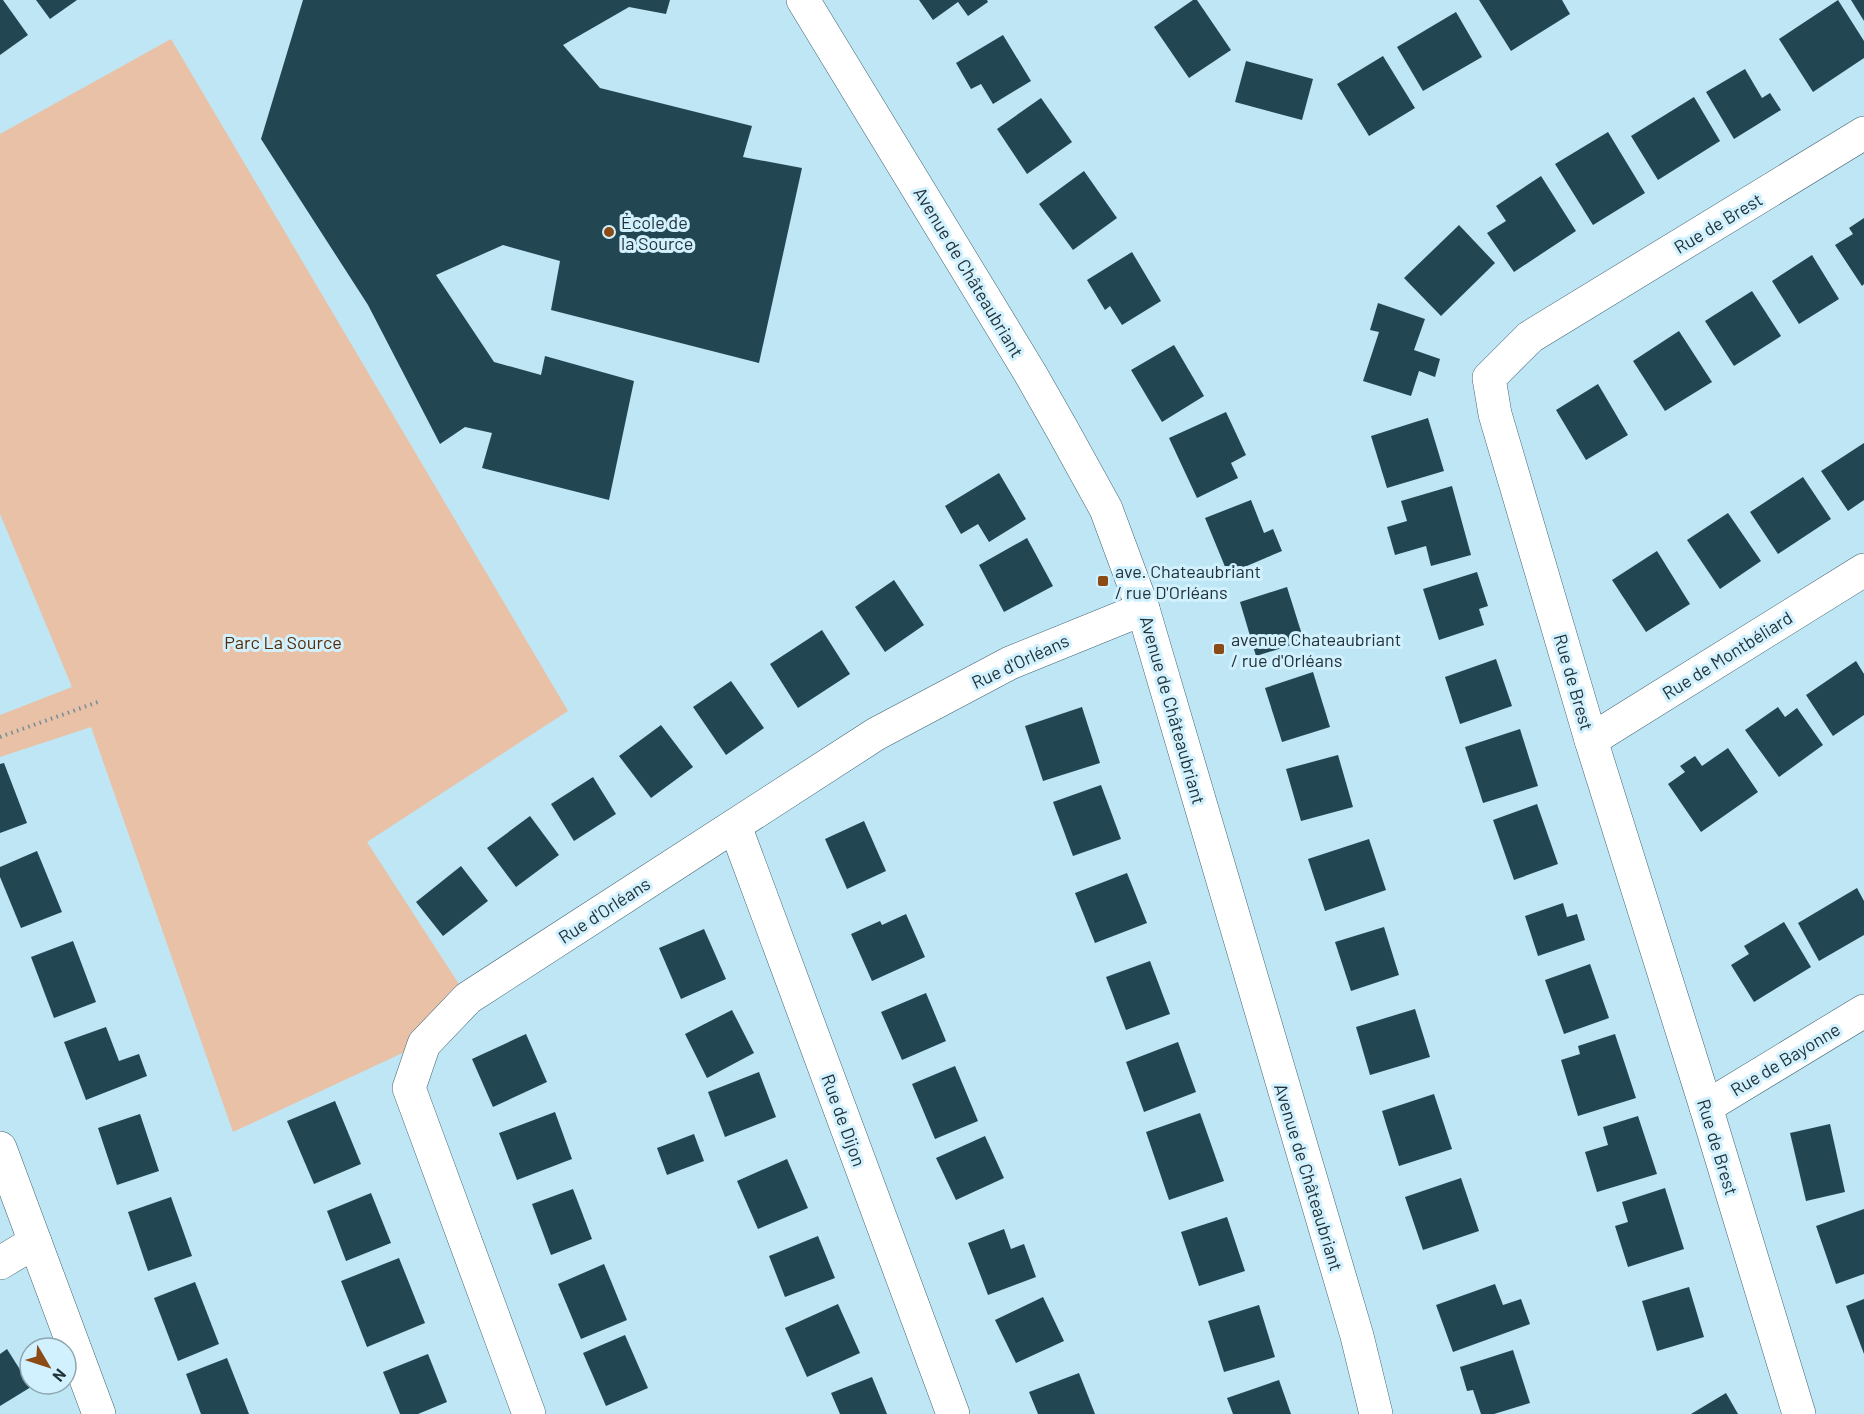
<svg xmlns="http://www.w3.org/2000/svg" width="1864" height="1414" font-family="Barlow,sans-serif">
  <rect width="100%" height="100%" fill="#bfe6f5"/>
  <!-- green -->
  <path fill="#e9c1a6" d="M 171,39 L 568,711 L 367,842 L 468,998 L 424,1043 L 233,1132 L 91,727 L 0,757 L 0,715 L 72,687 L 0,514 L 0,134 Z"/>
  <!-- building -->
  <g fill="#234653">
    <path d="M 0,0 L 3,0 L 28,35 L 0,55 Z"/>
    <path d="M 36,0 L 77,0 L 50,19 Z"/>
    <path d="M 303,0 L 670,0 L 666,14 L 629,7 L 563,45 L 600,88 L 752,126 L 743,157 L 802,168 L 759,363 L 551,310 L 560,261 L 503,245 L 436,275 L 494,362 L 541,375 L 545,356 L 634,381 L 609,500 L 482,468 L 492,433 L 465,427 L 440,444 L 368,305 L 261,139 Z"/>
    <path d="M 919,0 L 987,0 L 988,2 L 968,16 L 958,2 L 933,20 Z"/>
    <path d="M 1193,0 L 1197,0 L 1231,50 L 1189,78 L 1154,27 Z"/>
    <path d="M 1479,0 L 1562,0 L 1570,14 L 1511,51 Z"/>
    <path d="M 1838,0 L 1864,41 L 1864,58 L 1813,92 L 1779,39 Z"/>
    <path d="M 1851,0 L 1864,0 L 1864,21 Z"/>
    <path d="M 1456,12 L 1482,57 L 1423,91 L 1397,47 Z"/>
    <path d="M 1003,35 L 1031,81 L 993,104 L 981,84 L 971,89 L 956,63 Z"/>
    <path d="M 1383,56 L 1415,108 L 1369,136 L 1337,84 Z"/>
    <path d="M 1246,61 L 1313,79 L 1302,120 L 1235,102 Z"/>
    <path d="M 1745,69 L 1762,98 L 1770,93 L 1781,110 L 1734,139 L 1706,92 Z"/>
    <path d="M 1694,97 L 1720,141 L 1658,180 L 1631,136 Z"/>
    <path d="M 1041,98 L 1072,142 L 1027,174 L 997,129 Z"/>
    <path d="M 1608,132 L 1645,193 L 1593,225 L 1555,164 Z"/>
    <path d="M 1084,171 L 1117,218 L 1073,250 L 1039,204 Z"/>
    <path d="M 1541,176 L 1576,231 L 1514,272 L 1487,233 L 1506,221 L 1496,206 Z"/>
    <path d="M 1864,218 L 1864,284 L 1862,286 L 1835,245 L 1853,234 L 1849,228 Z"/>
    <path d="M 1459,225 L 1495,263 L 1441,316 L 1404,278 Z"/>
    <path d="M 1132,252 L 1161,301 L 1122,325 L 1110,306 L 1105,310 L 1087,280 Z"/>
    <path d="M 1812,255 L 1839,299 L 1799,324 L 1772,281 Z"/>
    <path d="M 1752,291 L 1781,336 L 1734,366 L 1705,321 Z"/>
    <path d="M 1378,303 L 1425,319 L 1414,350 L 1440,359 L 1435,377 L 1419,371 L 1411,396 L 1363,381 L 1379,332 L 1370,330 Z"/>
    <path d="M 1679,331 L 1712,382 L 1665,411 L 1633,361 Z"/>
    <path d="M 1174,345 L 1204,396 L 1162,422 L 1131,370 Z"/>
    <path d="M 1598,384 L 1628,435 L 1586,460 L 1556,410 Z"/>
    <path d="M 1226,412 L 1246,455 L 1231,463 L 1238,478 L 1197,498 L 1169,438 Z"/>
    <path d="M 1428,418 L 1444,471 L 1387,488 L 1371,436 Z"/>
    <path d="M 1864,443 L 1864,500 L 1848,511 L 1821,471 Z"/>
    <path d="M 999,473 L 1026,519 L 989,542 L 978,524 L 961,534 L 945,506 Z"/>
    <path d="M 1803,477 L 1831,519 L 1778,554 L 1750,512 Z"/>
    <path d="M 1452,486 L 1471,555 L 1431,566 L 1426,546 L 1395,555 L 1387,527 L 1407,521 L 1401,501 Z"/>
    <path d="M 1251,500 L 1264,533 L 1273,529 L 1282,551 L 1228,574 L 1205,518 Z"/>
    <path d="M 1728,513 L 1761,561 L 1720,589 L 1687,540 Z"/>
    <path d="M 1027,538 L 1053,586 L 1004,612 L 979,565 Z"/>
    <path d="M 1657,551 L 1690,604 L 1646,632 L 1612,580 Z"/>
    <path d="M 1477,572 L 1488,606 L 1479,609 L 1484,625 L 1439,640 L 1423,589 Z"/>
    <path d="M 894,580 L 924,625 L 885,652 L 855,607 Z"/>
    <path d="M 1287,587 L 1304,641 L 1256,656 L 1240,602 Z"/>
    <path d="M 822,630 L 850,674 L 798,708 L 770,664 Z"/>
    <path d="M 1496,659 L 1512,706 L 1460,724 L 1445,677 Z"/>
    <path d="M 1856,661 L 1864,674 L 1864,715 L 1833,736 L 1806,695 Z"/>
    <path d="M 1313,672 L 1330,727 L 1282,742 L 1265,688 Z"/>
    <path d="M 731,681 L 764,728 L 726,755 L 693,707 Z"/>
    <path d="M 1082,707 L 1100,763 L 1043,781 L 1025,726 Z"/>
    <path d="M 1778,707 L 1785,717 L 1797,708 L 1823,745 L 1779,777 L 1745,730 Z"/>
    <path d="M 661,725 L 693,767 L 651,798 L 619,756 Z"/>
    <path d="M 1520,729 L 1538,786 L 1483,803 L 1465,747 Z"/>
    <path d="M 1728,748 L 1758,792 L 1701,832 L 1668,784 L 1685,772 L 1680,766 L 1695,756 L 1702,766 Z"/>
    <path d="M 1338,755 L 1353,807 L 1301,821 L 1286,769 Z"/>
    <path d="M 4,763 L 27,823 L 0,833 L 0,764 Z"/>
    <path d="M 593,777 L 616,814 L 574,841 L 551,804 Z"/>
    <path d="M 1101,785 L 1121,839 L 1073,856 L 1053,802 Z"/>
    <path d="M 1537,804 L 1558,864 L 1514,880 L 1493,820 Z"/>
    <path d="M 530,816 L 559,855 L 516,887 L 487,848 Z"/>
    <path d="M 864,821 L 886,871 L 847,889 L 825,839 Z"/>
    <path d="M 1369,839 L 1386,890 L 1325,911 L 1308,859 Z"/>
    <path d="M 37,851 L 62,912 L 21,928 L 0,877 L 0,867 Z"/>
    <path d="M 461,866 L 488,901 L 443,936 L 416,902 Z"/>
    <path d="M 1127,873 L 1147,923 L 1095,943 L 1075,893 Z"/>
    <path d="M 1857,888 L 1864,901 L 1864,935 L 1819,961 L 1798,923 Z"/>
    <path d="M 1563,903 L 1567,917 L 1577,914 L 1585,940 L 1538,956 L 1525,916 Z"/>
    <path d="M 906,914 L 925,957 L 872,981 L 851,934 L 880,921 L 882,925 Z"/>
    <path d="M 1784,922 L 1811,967 L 1754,1002 L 1731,965 L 1749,954 L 1744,946 Z"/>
    <path d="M 1384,927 L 1399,975 L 1351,991 L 1335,942 Z"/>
    <path d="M 704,929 L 726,979 L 681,999 L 659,948 Z"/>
    <path d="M 73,941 L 96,1002 L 54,1018 L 31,957 Z"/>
    <path d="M 1150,961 L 1170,1014 L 1126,1030 L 1106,977 Z"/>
    <path d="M 1590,964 L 1609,1018 L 1564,1034 L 1545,980 Z"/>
    <path d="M 926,993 L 946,1041 L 902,1060 L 881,1012 Z"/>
    <path d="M 1415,1009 L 1430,1057 L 1370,1075 L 1356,1027 Z"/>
    <path d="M 732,1010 L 754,1053 L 707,1078 L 685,1034 Z"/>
    <path d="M 106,1027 L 119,1061 L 139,1054 L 147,1076 L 86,1100 L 64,1042 Z"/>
    <path d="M 526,1034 L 547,1082 L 493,1107 L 472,1059 Z"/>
    <path d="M 1615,1034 L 1636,1098 L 1578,1116 L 1561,1060 L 1580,1054 L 1578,1046 Z"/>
    <path d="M 1178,1042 L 1196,1092 L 1144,1112 L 1126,1062 Z"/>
    <path d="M 955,1066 L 978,1121 L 935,1139 L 912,1084 Z"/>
    <path d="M 759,1072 L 776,1117 L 725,1137 L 708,1092 Z"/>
    <path d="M 1434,1094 L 1452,1149 L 1399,1166 L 1382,1111 Z"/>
    <path d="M 335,1101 L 361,1164 L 314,1184 L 287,1121 Z"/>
    <path d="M 555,1112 L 572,1159 L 517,1180 L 499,1133 Z"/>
    <path d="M 1200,1113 L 1224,1181 L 1169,1200 L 1146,1132 Z"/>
    <path d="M 140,1114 L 159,1171 L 117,1185 L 98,1128 Z"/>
    <path d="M 1638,1116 L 1657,1174 L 1597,1192 L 1585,1152 L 1608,1145 L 1603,1127 Z"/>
    <path d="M 1830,1124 L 1845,1192 L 1806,1201 L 1790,1133 Z"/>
    <path d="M 694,1134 L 704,1161 L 667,1175 L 657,1148 Z"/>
    <path d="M 985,1136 L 1004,1178 L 956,1200 L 936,1158 Z"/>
    <path d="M 787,1159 L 808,1208 L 758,1229 L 737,1181 Z"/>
    <path d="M 1461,1178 L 1479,1231 L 1423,1250 L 1405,1197 Z"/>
    <path d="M 1665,1188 L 1684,1249 L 1628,1267 L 1615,1226 L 1628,1222 L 1622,1202 Z"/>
    <path d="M 573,1189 L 592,1239 L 551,1255 L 532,1204 Z"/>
    <path d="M 371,1193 L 391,1243 L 346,1261 L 327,1211 Z"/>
    <path d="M 171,1197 L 192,1256 L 148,1271 L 128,1212 Z"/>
    <path d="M 1864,1209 L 1864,1274 L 1836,1284 L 1816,1226 Z"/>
    <path d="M 1227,1217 L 1245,1271 L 1199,1286 L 1181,1232 Z"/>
    <path d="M 1004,1229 L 1011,1249 L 1024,1244 L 1036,1277 L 988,1295 L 968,1243 Z"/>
    <path d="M 818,1236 L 835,1278 L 785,1297 L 769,1256 Z"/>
    <path d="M 399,1258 L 425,1323 L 367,1347 L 341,1281 Z"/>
    <path d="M 604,1264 L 627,1320 L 581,1339 L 558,1284 Z"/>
    <path d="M 195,1282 L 219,1344 L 178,1361 L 154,1298 Z"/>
    <path d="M 1495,1284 L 1503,1305 L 1521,1299 L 1530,1324 L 1453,1352 L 1436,1305 Z"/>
    <path d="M 1689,1287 L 1704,1337 L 1657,1351 L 1642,1301 Z"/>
    <path d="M 1043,1297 L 1064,1341 L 1016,1363 L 995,1320 Z"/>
    <path d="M 1864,1299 L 1864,1354 L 1846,1306 Z"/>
    <path d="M 838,1304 L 860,1353 L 807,1377 L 785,1328 Z"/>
    <path d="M 1259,1305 L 1275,1357 L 1224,1372 L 1208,1321 Z"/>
    <path d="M 625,1335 L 648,1388 L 606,1406 L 583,1353 Z"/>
    <path d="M 7,1349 L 31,1387 L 0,1406 L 0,1354 Z"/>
    <path d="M 1513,1350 L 1530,1403 L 1494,1414 L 1481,1414 L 1473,1390 L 1467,1391 L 1460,1367 Z"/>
    <path d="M 428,1354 L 447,1402 L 418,1414 L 400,1414 L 383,1372 Z"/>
    <path d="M 227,1358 L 249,1414 L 201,1414 L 186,1374 Z"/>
    <path d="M 1079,1373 L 1095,1414 L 1038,1414 L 1029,1392 Z"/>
    <path d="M 872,1377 L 887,1414 L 840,1414 L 831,1393 Z"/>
    <path d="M 1279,1380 L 1291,1414 L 1233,1414 L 1227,1398 Z"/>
    <path d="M 1726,1393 L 1738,1414 L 1691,1414 Z"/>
  </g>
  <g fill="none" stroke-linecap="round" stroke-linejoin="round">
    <!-- minor casing -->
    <g stroke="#416472" stroke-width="34">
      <g id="minor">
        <path d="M 1591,740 L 1864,570"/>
        <path d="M 735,826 L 953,1414"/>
        <path d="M 1706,1107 L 1864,1011"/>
        <path d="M 0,1148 L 99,1414"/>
        <path d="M 0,1263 L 35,1242"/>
        <path d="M 529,1414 L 409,1088 L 424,1044 L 468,998 L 876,734 L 1010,663 L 1143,609"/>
        <path d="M 1799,1414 L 1706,1107 L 1591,740 L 1495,414 L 1489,378 L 1530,337 L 1864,133"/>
      </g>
    </g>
    <!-- tertiary casing -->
    <g stroke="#416472" stroke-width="34">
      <path id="tertiary" d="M 803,0 L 1030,373 L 1063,431 L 1106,509 L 1143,609 L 1357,1336 L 1376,1414"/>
    </g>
    <!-- path -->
    <path stroke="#728e98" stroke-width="4" stroke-dasharray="1.5 4.5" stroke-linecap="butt" d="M 0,737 L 98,702"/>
    <!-- minor -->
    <use href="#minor" stroke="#fff" stroke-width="33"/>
    <!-- tertiary -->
    <use href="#tertiary" stroke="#fff" stroke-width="33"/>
  </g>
  <!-- markers -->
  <g fill="#8c4b15" stroke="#d2f1fe" stroke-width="2">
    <circle cx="609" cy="232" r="6"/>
    <rect x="1097" y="575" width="12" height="12" rx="3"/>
    <rect x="1213" y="643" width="12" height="12" rx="3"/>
  </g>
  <g text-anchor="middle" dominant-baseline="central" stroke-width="6" stroke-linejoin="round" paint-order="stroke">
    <!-- poi labels -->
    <g font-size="18" fill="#223238" stroke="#d2f1fe" text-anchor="start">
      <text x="621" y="222">École de<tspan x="621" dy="21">la Source</tspan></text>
      <text x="1115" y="571">ave. Chateaubriant<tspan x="1115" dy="21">/ rue D'Orléans</tspan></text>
      <text x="1231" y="639">avenue Chateaubriant<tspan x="1231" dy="21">/ rue d'Orléans</tspan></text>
    </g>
    <!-- street labels -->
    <g font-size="18" fill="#223238" stroke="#d2f1fe">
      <text transform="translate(1718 223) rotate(-31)">Rue de Brest</text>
      <text transform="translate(969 272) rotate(59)">Avenue de Châteaubriant</text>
      <text transform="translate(1727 655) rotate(-32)">Rue de Montbéliard</text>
      <text transform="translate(1020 661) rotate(-25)">Rue d'Orléans</text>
      <text transform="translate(1574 682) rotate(74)">Rue de Brest</text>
      <text transform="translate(1173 710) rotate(74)">Avenue de Châteaubriant</text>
      <text transform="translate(604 910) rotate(-33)">Rue d'Orléans</text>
      <text transform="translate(1785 1059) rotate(-31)">Rue de Bayonne</text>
      <text transform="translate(844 1120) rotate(70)">Rue de Dijon</text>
      <text transform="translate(1718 1147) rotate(73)">Rue de Brest</text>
      <text transform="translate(1309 1177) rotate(73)">Avenue de Châteaubriant</text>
    </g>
    <!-- park labels -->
    <g font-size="18" fill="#552a05" stroke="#d2f1fe">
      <text x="283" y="642">Parc La Source</text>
    </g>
  </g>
  <!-- north arrow -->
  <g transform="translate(48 1366) rotate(129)"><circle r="28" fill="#d2f1fe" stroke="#8ca5af" stroke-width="1.5"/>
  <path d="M0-4.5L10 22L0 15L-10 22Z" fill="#8c4b15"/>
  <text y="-9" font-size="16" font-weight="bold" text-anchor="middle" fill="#223238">N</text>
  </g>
</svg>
